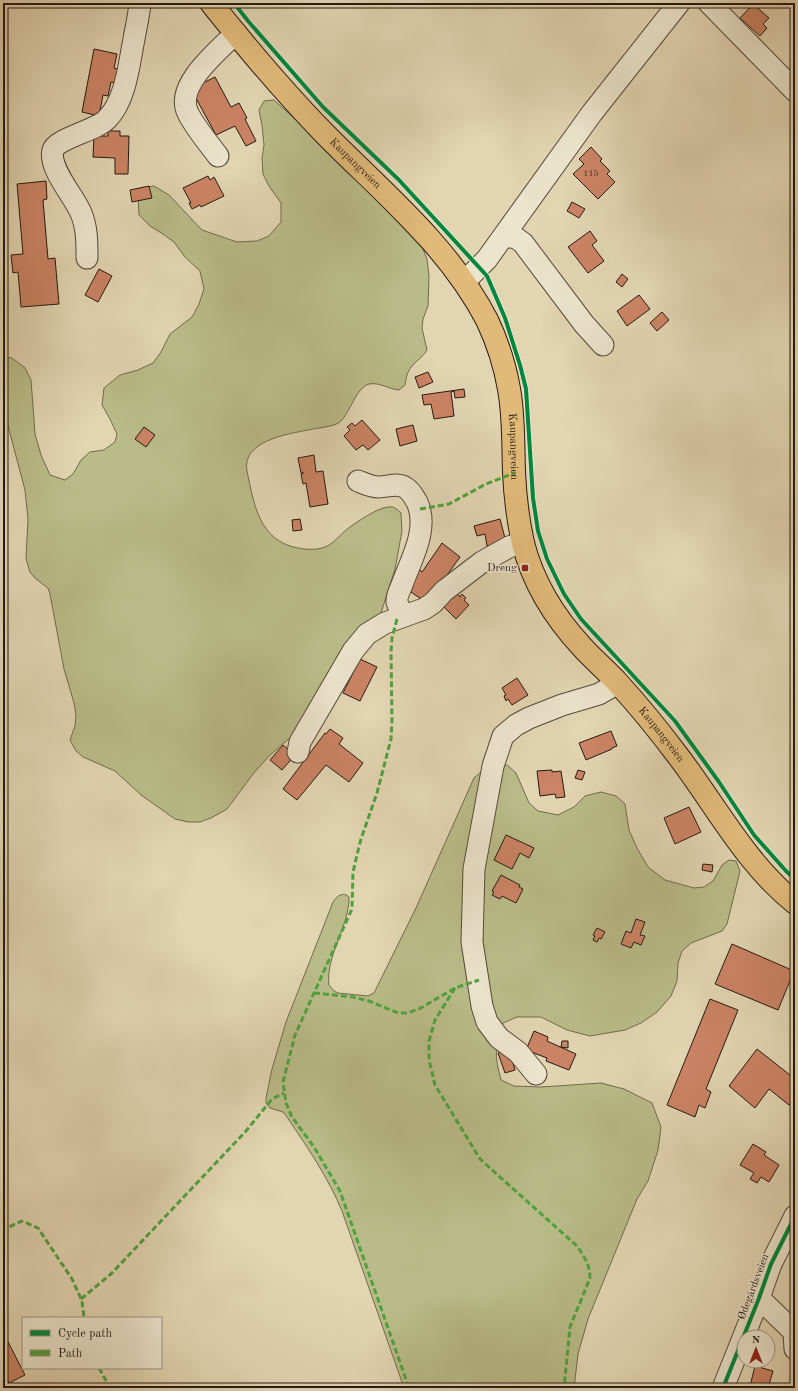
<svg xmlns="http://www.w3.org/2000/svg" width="798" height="1391" font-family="'Old Standard TT',serif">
  <rect width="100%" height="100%" fill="#e2d5b2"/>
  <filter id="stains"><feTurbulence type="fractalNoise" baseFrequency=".005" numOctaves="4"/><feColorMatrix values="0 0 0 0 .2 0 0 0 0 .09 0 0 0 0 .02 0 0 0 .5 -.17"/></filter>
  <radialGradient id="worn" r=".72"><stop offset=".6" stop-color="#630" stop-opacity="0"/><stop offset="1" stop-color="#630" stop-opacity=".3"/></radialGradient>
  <!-- green -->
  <g fill="#b9bc88" stroke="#706a4d">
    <path d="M 274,100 C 327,147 375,198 423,249 L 427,259 L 429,276 L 428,306 L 423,319 L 422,328 L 427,350 C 423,357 417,360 412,366 C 407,372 406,378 405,385 L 399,390 C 388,389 380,382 369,384 C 356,388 350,413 340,422 C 334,427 316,428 308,430 C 288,434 241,441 247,471 C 254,504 259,541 298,548 C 307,550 317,550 325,547 C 333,544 340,535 346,530 C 355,523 378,507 389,507 C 394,506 398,510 401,513 L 402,531 L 395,569 L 381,613 L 371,624 L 300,729 L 269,756 L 253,774 L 227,809 L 211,818 L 200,822 L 188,822 L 175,819 L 141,795 L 115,771 L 83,757 L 76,751 L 70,740 L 75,726 L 76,715 L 74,703 L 64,669 L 50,594 L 48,588 L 35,578 L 30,572 L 26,559 L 28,519 L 25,490 L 3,407 L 3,357 L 12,358 L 25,368 L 31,380 L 35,434 L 41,455 L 50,475 L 65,480 L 73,474 L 81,460 L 90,452 L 104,450 L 115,442 L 117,434 L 110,419 L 102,405 L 104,388 L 120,375 L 138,370 L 153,363 L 161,352 L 170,334 L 192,317 L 199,304 L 204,289 L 200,271 L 185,257 L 174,242 L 163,234 L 150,226 L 139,215 L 138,196 L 141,188 L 154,186 L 169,195 L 202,230 L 237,242 L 257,241 L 269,236 L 281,222 L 281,203 L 269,186 L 263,174 L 262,158 L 264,145 L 262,125 L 259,110 L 264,101 Z"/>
    <path d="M 498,765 L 507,765 L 516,773 L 529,803 L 538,811 L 558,815 L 574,807 L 585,796 L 601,792 L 616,796 L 625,804 L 629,830 L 637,848 L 648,867 L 665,880 L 694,888 L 704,887 L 713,881 L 722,865 L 729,860 L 736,861 L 740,871 L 727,924 L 722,931 L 691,943 L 682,951 L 678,963 L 677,981 L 671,996 L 657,1012 L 641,1023 L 625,1030 L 590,1036 L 567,1030 L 541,1017 L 517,1017 L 503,1023 C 495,1049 494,1054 501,1080 L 514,1086 L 541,1087 L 601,1083 L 624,1089 L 652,1103 L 661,1127 L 658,1150 L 648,1181 L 637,1199 L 588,1319 L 578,1354 L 574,1388 L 404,1388 L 342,1211 C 328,1177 307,1147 287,1117 L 283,1112 L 270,1108 L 266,1103 L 266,1098 L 272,1069 L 286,1022 L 333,902 C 337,896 343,891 349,897 C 350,924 325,958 329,985 L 334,991 L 338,993 L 368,996 L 374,993 L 416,908 L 474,778 L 482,771 Z"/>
  </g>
  <!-- building -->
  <g fill="#cb8465" stroke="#261912">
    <path d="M 753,4 L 769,18 L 763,24 L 767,28 L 760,36 L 740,18 Z"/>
    <path d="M 94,49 L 117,54 L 114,68 L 121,70 L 119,84 L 111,82 L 108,96 L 103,95 L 99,116 L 82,112 Z"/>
    <path d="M 215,77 L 231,107 L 239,103 L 247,118 L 245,119 L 256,141 L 246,146 L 235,126 L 216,135 L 191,89 Z"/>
    <path d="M 108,131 L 120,131 L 120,136 L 129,136 L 128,174 L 115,174 L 115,158 L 93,157 L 94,136 L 108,136 Z"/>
    <path d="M 591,147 L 602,159 L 600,161 L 610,171 L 607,174 L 615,182 L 598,199 L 573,174 L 584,164 L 579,159 Z"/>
    <path d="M 208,176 L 210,180 L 214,177 L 224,196 L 201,207 L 200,205 L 192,209 L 189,203 L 191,203 L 183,188 Z"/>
    <path d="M 46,181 L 47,199 L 43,200 L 48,259 L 55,258 L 59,304 L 21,307 L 18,272 L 13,273 L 11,255 L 23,254 L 17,184 Z"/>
    <path d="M 149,186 L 152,198 L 132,202 L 130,190 Z"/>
    <path d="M 572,202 L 585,209 L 579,218 L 567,211 Z"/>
    <path d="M 590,231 L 597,241 L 592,245 L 604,261 L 588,273 L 568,247 Z"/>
    <path d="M 99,269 L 112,276 L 98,302 L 85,295 Z"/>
    <path d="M 622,274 L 628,279 L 622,287 L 616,282 Z"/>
    <path d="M 639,295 L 650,309 L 627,326 L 617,311 Z"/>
    <path d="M 662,312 L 669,320 L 657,331 L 650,323 Z"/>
    <path d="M 428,372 L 433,382 L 419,388 L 415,377 Z"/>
    <path d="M 464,389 L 465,397 L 455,398 L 454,391 L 451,392 L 454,416 L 434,419 L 431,404 L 424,405 L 422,395 Z"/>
    <path d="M 362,420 L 380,440 L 368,450 L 363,445 L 356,450 L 344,436 L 350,430 L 347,427 L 352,423 L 355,426 Z"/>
    <path d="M 413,425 L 417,441 L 400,446 L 396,429 Z"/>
    <path d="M 144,427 L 155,435 L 146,447 L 135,439 Z"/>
    <path d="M 314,455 L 316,472 L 323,471 L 328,504 L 310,507 L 306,483 L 303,484 L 301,474 L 303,474 L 303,472 L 301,473 L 298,458 Z"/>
    <path d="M 300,519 L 302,530 L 293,531 L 292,520 Z"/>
    <path d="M 500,519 L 506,542 L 487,546 L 485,534 L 477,536 L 474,526 Z"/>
    <path d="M 442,543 L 460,557 L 427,603 L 405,588 L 419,569 L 422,572 Z"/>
    <path d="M 456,592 L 460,597 L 462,594 L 466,598 L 464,600 L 469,605 L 456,619 L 443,606 Z"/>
    <path d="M 360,659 L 377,667 L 360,701 L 343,693 Z"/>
    <path d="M 517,678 L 528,695 L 512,705 L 508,699 L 506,701 L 504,696 L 506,695 L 502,688 Z"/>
    <path d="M 330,729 L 343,738 L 339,744 L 363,763 L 349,782 L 326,765 L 297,800 L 283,789 L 325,733 L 326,734 Z"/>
    <path d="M 611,731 L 617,746 L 612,748 L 612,749 L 586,760 L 579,743 Z"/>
    <path d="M 283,745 L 295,755 L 282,770 L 270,760 Z"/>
    <path d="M 552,770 L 552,772 L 561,771 L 565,797 L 556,798 L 555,794 L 540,796 L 537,771 Z"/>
    <path d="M 578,770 L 585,772 L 582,780 L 575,778 Z"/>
    <path d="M 689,807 L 701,832 L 675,844 L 664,818 Z"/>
    <path d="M 506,835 L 534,848 L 529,858 L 520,853 L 512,869 L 494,860 Z"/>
    <path d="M 703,864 L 713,865 L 712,872 L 702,870 Z"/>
    <path d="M 501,875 L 520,885 L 519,887 L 523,889 L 516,903 L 502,896 L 500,899 L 492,895 L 494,892 L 492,891 Z"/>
    <path d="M 636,919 L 645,922 L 640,935 L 645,936 L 641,945 L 634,942 L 631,948 L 621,944 L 626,931 L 631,933 Z"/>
    <path d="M 597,928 L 605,932 L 601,939 L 599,938 L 597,942 L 593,940 L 595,936 L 593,935 Z"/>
    <path d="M 732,944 L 794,971 L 778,1010 L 715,984 Z"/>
    <path d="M 710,999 L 738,1010 L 706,1089 L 711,1092 L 705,1108 L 699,1105 L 695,1117 L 667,1105 Z"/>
    <path d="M 534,1031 L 548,1037 L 547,1041 L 576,1054 L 569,1070 L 546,1061 L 547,1058 L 526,1050 Z"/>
    <path d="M 562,1041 L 568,1041 L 568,1048 L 561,1047 Z"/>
    <path d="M 509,1049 L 515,1070 L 505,1073 L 498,1053 Z"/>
    <path d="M 757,1049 L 795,1079 L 795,1098 L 789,1105 L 769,1089 L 755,1108 L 729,1086 Z"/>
    <path d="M 753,1144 L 766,1152 L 764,1155 L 779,1165 L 769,1182 L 761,1177 L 757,1183 L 750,1179 L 754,1173 L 740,1165 Z"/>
    <path d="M 3,1334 L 4,1334 L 25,1375 L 9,1383 L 3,1371 Z"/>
    <path d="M 755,1366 L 773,1371 L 768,1388 L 759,1388 L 750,1386 Z"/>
  </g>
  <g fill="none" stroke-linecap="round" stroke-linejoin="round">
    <!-- minor casing -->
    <g stroke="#55483a" stroke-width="23">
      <g id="minor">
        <path d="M 709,3 L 795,91"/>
        <path d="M 218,156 C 209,144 194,126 188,113 C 174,86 218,51 236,33"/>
        <path d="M 504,236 L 516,238 L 523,243 L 584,324 L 603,345"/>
        <path d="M 87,258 C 87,242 87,227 81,213 C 74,196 48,168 53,150 C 56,139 97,130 107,119 C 126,100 129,64 134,39 C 136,27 139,15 140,3"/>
        <path d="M 464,282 L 487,259 L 592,113 L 679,3"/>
        <path d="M 358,481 C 365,484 371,487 379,487 C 388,487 397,482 406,488 C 411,491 414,497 417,502 C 429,528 412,558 403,582 C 401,588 396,596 397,602 C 398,607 402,612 406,615"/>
        <path d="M 298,752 L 300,742 L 353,651 L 367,634 L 385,623 L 424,609 L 433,603 L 444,591 L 482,562 L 509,547 L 523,542"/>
        <path d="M 536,1074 L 518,1052 L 499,1038 L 487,1022 L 482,1006 L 472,942 L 474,869 L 493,766 L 503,736 L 516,725 L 529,718 L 562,705 L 599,694 L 618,683"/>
        <path d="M 759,1298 L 794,1332 L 795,1349"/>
        <path d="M 723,1388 L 759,1298 L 771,1264 L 795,1216"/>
      </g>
    </g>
    <!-- major casing -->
    <g stroke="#261912" stroke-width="24">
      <g id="major">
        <path id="s1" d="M 211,3 C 247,48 284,92 324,133 C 382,192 448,245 487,320 C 497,341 505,366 509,389 C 514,416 513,444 514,472 C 515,495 518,520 523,543 C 533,583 555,618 583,648 C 594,660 607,671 618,683 C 638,705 657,728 675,752 C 714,802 744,862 795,903"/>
      </g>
    </g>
    <!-- minor -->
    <use href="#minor" stroke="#ece4cd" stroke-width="21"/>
    <!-- major -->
    <use href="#major" stroke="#e1ba79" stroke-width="22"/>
    <!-- quiet -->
    <g stroke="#50a13f" stroke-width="3" stroke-dasharray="6 3" stroke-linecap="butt">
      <path d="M 420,509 L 449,504 L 486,484 L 514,473"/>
      <path d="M 397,619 L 392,638 L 391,652 L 392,721 L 391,739 L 377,793 L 361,839 L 357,855 L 353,872 L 352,909 L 295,1035 L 283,1082 L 286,1103 L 292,1117 L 314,1147 L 340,1191 L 409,1388"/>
      <path d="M 455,988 L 435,1020 L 429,1041 L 429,1060 L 435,1085 L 480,1159 L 577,1246 C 584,1256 590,1265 590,1278 L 570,1327 L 564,1388"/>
      <path d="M 314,993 L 353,997 L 369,1001 L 398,1013 L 407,1013 L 419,1009 L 455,988 L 479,980"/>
      <path d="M 3,1233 L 11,1226 L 22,1221 L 38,1228 L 72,1279 L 82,1301 L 84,1318"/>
      <path d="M 81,1299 L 111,1274 L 246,1131 L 272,1099 L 284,1093"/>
      <path d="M 99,1368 L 110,1388"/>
    </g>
    <!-- cycleway casing -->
    <g stroke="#ece4cd" stroke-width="6">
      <g id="cycleway">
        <path d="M 234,3 L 248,21 L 323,107 L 399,180 L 487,276 L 505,318 L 520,365 L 526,389 L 533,498 L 538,531 L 547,559 L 564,594 L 581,619 L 675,721 L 719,782 L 754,835 L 786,871 L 795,879"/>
        <path d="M 723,1388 L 759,1298 L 771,1264 L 795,1216"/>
      </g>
    </g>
    <!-- cycleway -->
    <use href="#cycleway" stroke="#00873e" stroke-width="4"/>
  </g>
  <!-- markers -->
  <rect fill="#8f2418" stroke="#ece4cd" stroke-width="1.5" x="521" y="564" width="8" height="8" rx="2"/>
  <g text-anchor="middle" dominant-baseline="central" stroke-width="3" stroke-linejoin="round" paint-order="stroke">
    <!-- number labels -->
    <g font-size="9" fill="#4f3427">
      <text x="591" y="173">115</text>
    </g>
    <!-- street labels -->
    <g font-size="11" fill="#261912" stroke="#ece4cd">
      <text stroke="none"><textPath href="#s1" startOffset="216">Kaupangveien</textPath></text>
      <text stroke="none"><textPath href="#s1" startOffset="552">Kaupangveien</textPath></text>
      <text stroke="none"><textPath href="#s1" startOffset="888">Kaupangveien</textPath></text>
      <text transform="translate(754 1287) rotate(-69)">Ødegårdsveien</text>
    </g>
    <!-- poi labels -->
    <g font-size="11" fill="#261912" stroke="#ece4cd" text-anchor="end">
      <text x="517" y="568">Dreng</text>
    </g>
  </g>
  <!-- margin -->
  <rect width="798" height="1391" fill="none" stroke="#e2d5b2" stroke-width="16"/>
  <rect x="4" y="4" width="790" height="1383" fill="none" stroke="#261912" stroke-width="2"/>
  <rect x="8" y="8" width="782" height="1375" fill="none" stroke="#261912"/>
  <!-- legend -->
  <rect x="22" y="1317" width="140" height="52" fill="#ece4cd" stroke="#9d9382"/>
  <rect x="30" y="1330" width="20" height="6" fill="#00873e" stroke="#9d9382"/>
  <text x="58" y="1337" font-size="12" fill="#261912">Cycle path</text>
  <rect x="30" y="1350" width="20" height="6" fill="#50a13f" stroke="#9d9382"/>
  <text x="58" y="1357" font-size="12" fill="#261912">Path</text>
  <!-- north arrow -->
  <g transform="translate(756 1349)"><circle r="19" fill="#ece4cd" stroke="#9d9382"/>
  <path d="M0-3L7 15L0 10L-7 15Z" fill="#8f2418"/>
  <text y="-6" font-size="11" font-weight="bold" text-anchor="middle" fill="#261912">N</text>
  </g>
  <rect width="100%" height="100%" filter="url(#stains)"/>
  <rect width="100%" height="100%" fill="url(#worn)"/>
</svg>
